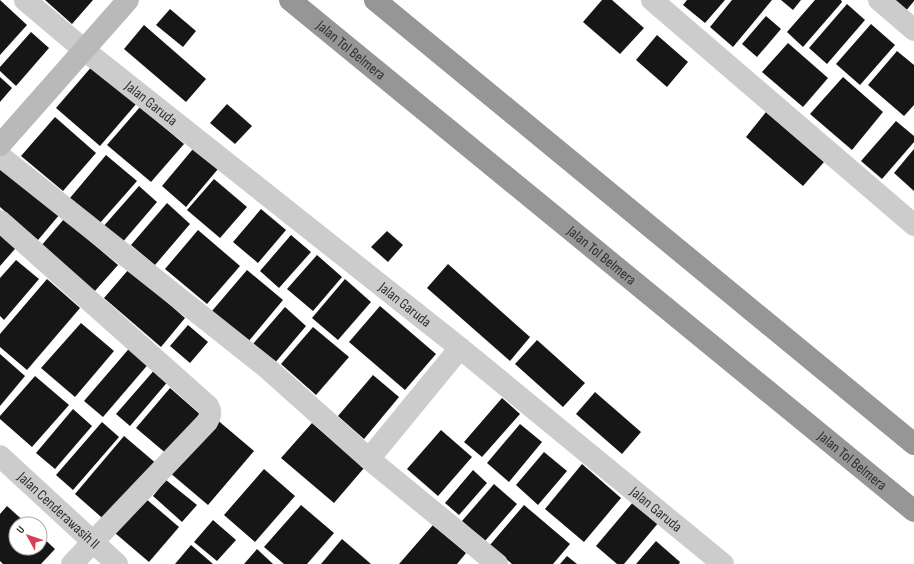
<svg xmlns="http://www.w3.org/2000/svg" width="914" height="564" font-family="'Sofia Sans Condensed',sans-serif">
  <rect width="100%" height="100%" fill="#fff"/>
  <!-- building -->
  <g fill="#161616">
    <path d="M 0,0 L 27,25 L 0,55 Z"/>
    <path d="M 45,0 L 93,0 L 72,24 Z"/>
    <path d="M 602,0 L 612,0 L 644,28 L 620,54 L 583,22 Z"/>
    <path d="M 687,0 L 725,0 L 705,23 L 683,5 Z"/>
    <path d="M 732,0 L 772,0 L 733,47 L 710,27 Z"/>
    <path d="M 781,0 L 801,0 L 793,10 Z"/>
    <path d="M 815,0 L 841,0 L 842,2 L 803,47 L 787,32 Z"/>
    <path d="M 892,0 L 914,0 L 914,1 L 905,12 Z"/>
    <path d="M 847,4 L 865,20 L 827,64 L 809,48 Z"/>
    <path d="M 170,9 L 196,31 L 183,47 L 156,25 Z"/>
    <path d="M 766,16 L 781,29 L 757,57 L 742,44 Z"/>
    <path d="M 871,24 L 895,45 L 860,85 L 836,64 Z"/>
    <path d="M 144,25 L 206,79 L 186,102 L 124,49 Z"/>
    <path d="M 31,32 L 49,48 L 16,86 L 0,71 L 0,67 Z"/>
    <path d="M 657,35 L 688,62 L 667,87 L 636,60 Z"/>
    <path d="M 788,43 L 828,78 L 803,107 L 762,72 Z"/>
    <path d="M 897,51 L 914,65 L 914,105 L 904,116 L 868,85 Z"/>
    <path d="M 93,65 L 137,103 L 100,146 L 56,108 Z"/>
    <path d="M 0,77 L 12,88 L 0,102 Z"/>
    <path d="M 843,77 L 883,112 L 852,150 L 810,114 Z"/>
    <path d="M 227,104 L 252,126 L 235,144 L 210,123 Z"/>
    <path d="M 140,107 L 184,144 L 151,182 L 107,145 Z"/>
    <path d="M 766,112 L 824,162 L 803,186 L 746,137 Z"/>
    <path d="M 55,117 L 96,153 L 63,191 L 21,156 Z"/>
    <path d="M 896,121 L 914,136 L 914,142 L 882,179 L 861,161 Z"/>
    <path d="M 193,149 L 218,169 L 186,207 L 162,186 Z"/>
    <path d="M 914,149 L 914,191 L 894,173 Z"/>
    <path d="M 106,155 L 137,181 L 100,223 L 70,198 Z"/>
    <path d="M 0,168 L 60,214 L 38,240 L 0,207 Z"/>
    <path d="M 214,179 L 247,207 L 220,238 L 187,210 Z"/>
    <path d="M 139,186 L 157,202 L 121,244 L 102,228 Z"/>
    <path d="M 167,203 L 190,224 L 155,265 L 131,245 Z"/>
    <path d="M 261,209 L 286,230 L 258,263 L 233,242 Z"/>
    <path d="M 64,219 L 118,265 L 94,292 L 41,246 Z"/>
    <path d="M 0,224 L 21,242 L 0,266 Z"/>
    <path d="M 198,230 L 240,266 L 207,304 L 165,269 Z"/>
    <path d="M 387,231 L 403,245 L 388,262 L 371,247 Z"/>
    <path d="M 291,235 L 311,252 L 279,288 L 260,271 Z"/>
    <path d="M 317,255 L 342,277 L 313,311 L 287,289 Z"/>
    <path d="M 16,260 L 39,279 L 4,320 L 0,316 L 0,278 Z"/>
    <path d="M 448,264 L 530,337 L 510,361 L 427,288 Z"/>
    <path d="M 129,269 L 185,318 L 161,347 L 104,298 Z"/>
    <path d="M 247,270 L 283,300 L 248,342 L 212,311 Z"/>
    <path d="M 47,279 L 80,308 L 27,370 L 0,347 L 0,334 Z"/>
    <path d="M 345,279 L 371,302 L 338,340 L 312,318 Z"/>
    <path d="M 380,306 L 436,354 L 405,390 L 349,342 Z"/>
    <path d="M 285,307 L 306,326 L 274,364 L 252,345 Z"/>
    <path d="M 81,323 L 114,351 L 75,397 L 41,368 Z"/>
    <path d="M 188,325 L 208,342 L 190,363 L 170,346 Z"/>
    <path d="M 313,327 L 349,357 L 316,395 L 281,364 Z"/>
    <path d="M 537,340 L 585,383 L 563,407 L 515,364 Z"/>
    <path d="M 133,344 L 151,361 L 103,417 L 84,401 Z"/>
    <path d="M 0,354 L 25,376 L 0,406 Z"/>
    <path d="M 157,367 L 170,379 L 130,426 L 116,414 Z"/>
    <path d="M 373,375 L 399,397 L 364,439 L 338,416 Z"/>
    <path d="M 35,376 L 69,405 L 32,447 L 0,419 L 0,416 Z"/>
    <path d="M 170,388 L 202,416 L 168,455 L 136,428 Z"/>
    <path d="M 595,392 L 641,432 L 622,454 L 576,414 Z"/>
    <path d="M 502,398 L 520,414 L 482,457 L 464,442 Z"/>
    <path d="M 73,409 L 92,426 L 55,469 L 36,453 Z"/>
    <path d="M 215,418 L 254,451 L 208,505 L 169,472 Z"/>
    <path d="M 102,422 L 119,437 L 73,490 L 56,475 Z"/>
    <path d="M 312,423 L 364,468 L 334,503 L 281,458 Z"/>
    <path d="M 520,424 L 542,442 L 509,482 L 487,463 Z"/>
    <path d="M 441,430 L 472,457 L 438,496 L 407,469 Z"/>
    <path d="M 124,436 L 158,465 L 108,523 L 75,494 Z"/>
    <path d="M 544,452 L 567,471 L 538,505 L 516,485 Z"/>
    <path d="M 582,464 L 621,498 L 584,542 L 545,509 Z"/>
    <path d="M 264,469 L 295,496 L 255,542 L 224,515 Z"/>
    <path d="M 473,470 L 487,483 L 459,515 L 445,503 Z"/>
    <path d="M 166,480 L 197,505 L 182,522 L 153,496 Z"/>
    <path d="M 494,484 L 517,504 L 485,541 L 462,521 Z"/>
    <path d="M 145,498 L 179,527 L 149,562 L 115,533 Z"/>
    <path d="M 634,501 L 659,522 L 624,564 L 617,564 L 596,546 Z"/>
    <path d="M 301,505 L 334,533 L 307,564 L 284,564 L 264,547 Z"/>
    <path d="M 524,505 L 570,544 L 553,564 L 512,564 L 490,545 Z"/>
    <path d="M 7,506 L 27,524 L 16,524 L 16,548 L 40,548 L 40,535 L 55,549 L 41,564 L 3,564 L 0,561 L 0,514 Z"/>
    <path d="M 213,520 L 236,540 L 217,561 L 194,542 Z"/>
    <path d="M 433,525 L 466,553 L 457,564 L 399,564 Z"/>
    <path d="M 342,539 L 371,564 L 321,564 Z"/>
    <path d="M 656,541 L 680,562 L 679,564 L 636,564 Z"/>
    <path d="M 191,545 L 213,564 L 175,564 Z"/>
    <path d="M 257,549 L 273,564 L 244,564 Z"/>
    <path d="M 567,556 L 577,564 L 560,564 Z"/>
  </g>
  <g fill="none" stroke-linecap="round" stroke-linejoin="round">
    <!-- street -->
    <g stroke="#ccc" stroke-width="22">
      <path id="s1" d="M 25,0 L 83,49 L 460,348 L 723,564"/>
      <path d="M 652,0 L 914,225"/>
      <path d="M 879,0 L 914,30"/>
      <path d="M 0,156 L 267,368 L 369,459"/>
      <path d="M 0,221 L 208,406 C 212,413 210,416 207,422 L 72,564"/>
      <path d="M 460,348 L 369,459 L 497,564"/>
      <path id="s2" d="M 0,456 L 117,564"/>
    </g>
    <!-- secondary -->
    <path stroke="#b9b9b9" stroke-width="22" d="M 0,145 L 128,0"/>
    <!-- highway -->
    <g stroke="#969696" stroke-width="22">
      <path id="s3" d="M 290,0 L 914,511"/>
      <path d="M 375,0 L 914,444"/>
    </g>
  </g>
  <g text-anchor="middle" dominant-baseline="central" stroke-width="4" stroke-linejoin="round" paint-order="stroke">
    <!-- street labels -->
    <g font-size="15" fill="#2f2f2f" stroke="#fff">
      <text stroke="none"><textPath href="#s3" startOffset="79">Jalan Tol Belmera</textPath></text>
      <text stroke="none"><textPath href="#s1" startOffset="163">Jalan Garuda</textPath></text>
      <text stroke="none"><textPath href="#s3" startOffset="403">Jalan Tol Belmera</textPath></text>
      <text stroke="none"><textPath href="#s1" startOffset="487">Jalan Garuda</textPath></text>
      <text stroke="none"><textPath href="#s3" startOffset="727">Jalan Tol Belmera</textPath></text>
      <text stroke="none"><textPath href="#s1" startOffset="811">Jalan Garuda</textPath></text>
      <text stroke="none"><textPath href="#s2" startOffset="80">Jalan Cenderawasih II</textPath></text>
    </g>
  </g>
  <!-- north arrow -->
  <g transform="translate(28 536) rotate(310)"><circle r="19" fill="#ffffff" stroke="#acacac"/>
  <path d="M0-3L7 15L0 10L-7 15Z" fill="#d93e57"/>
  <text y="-6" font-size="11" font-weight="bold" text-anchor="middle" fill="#2f2f2f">U</text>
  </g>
</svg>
